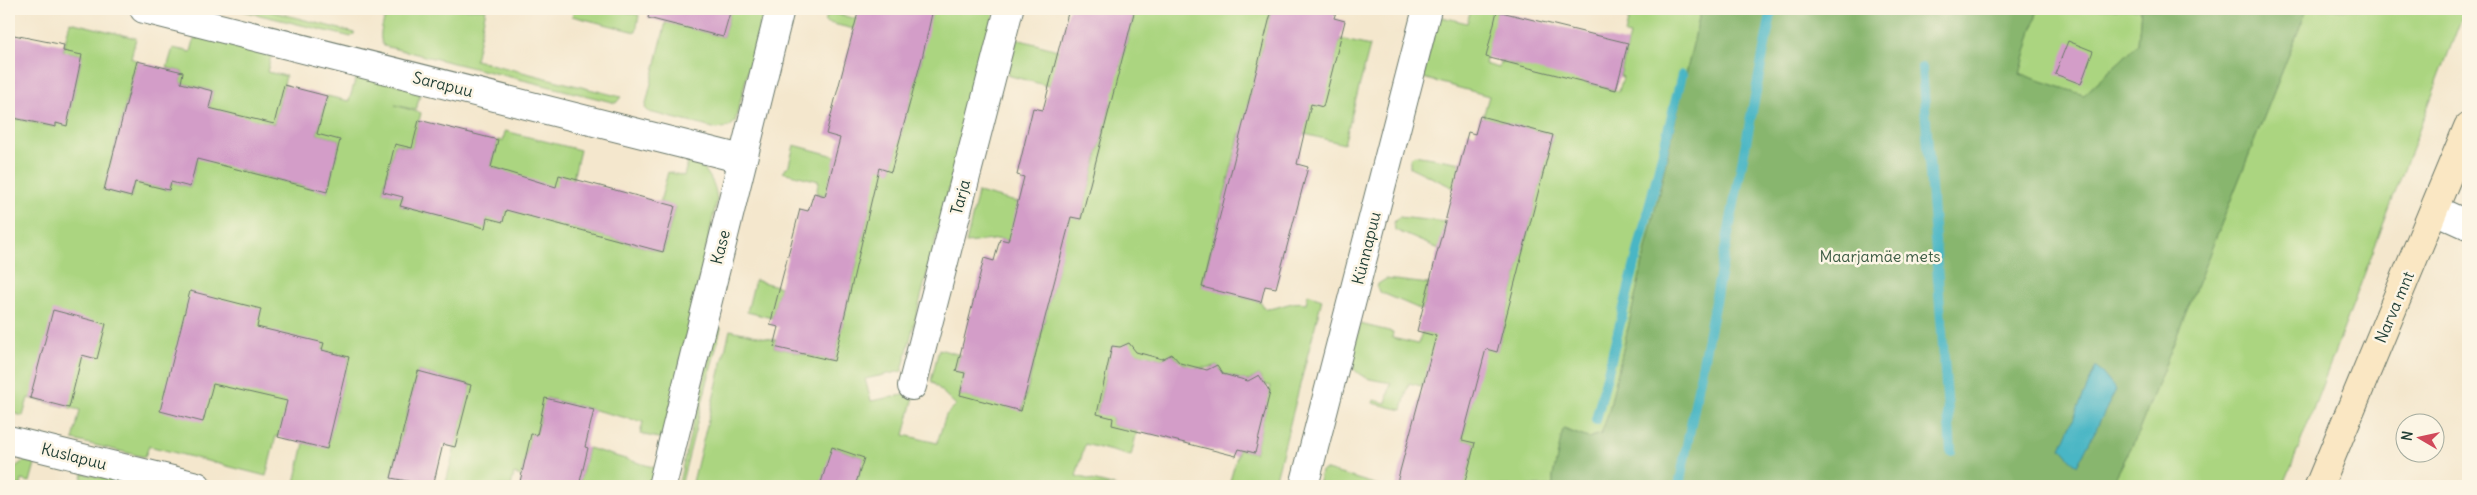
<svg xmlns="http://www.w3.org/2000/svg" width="2477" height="495" font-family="Delius,sans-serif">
  <rect width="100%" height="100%" fill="#fcf5e5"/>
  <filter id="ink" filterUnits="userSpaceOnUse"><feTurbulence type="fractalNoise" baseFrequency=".02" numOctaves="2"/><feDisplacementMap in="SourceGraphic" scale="10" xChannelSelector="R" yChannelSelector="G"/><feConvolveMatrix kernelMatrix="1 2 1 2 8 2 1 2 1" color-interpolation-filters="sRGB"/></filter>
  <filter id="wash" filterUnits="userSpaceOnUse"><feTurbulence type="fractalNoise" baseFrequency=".0096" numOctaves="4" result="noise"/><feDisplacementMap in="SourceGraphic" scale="20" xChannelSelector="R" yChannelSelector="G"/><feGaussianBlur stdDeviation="1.12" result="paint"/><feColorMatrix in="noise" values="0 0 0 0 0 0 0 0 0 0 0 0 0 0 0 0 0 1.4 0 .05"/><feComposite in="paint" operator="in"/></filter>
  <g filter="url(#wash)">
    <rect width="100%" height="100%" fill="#f4e7cd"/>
    <!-- green -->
    <g fill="#abd580" stroke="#65895a">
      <path d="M 235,9 L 263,9 L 355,33 L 351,37 Z"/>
      <path d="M 388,9 L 486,9 L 475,60 L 621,97 L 616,103 L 384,46 C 376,37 385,19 388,9 Z"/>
      <path d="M 574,9 L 615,9 L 639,15 L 636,32 L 572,16 Z"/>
      <path d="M 731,9 L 764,9 L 735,122 L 729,127 L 717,129 L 649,112 L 645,108 L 666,22 L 723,37 Z"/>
      <path d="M 933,9 L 995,9 L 902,371 L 865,379 L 871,401 L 903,395 L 914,397 L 904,435 L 937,443 L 946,415 L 956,405 L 931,381 L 939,349 L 960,355 L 956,371 L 965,373 L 960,395 L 1022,410 L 1061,254 L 1000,239 L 966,243 L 978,192 L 1081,219 L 1111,103 L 1007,75 L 1017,39 L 1120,67 L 1135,9 L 1272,9 L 1248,105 L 1307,120 L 1320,68 L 1332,71 L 1340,39 L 1370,46 L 1344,144 L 1301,133 L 1297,147 L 1240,133 L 1202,286 L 1261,302 L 1265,309 C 1280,309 1290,300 1306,303 L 1308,294 L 1322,299 L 1274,486 L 1250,486 L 1230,481 L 1239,449 L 1255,453 L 1271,386 L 1265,385 L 1259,375 L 1248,381 L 1223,374 L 1217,365 C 1201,372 1183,367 1172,354 L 1162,359 L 1112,346 L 1097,413 L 1113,418 L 1112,425 L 1137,431 L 1131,456 L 1085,444 L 1076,476 L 1116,486 L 855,486 L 864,458 L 833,447 L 820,486 L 692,486 L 730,330 L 776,340 L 774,347 L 834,361 L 870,206 L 816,193 L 819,181 L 782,172 L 789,165 L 794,145 L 891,171 L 923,54 L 865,38 L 866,32 L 825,22 L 828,12 L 891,27 L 930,20 Z"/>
      <path d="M 1471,9 L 1498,9 L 1485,64 L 1499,68 L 1501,61 L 1517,65 L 1591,64 L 1587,83 L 1619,91 L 1623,77 L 1620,76 L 1630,35 L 1625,34 L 1631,9 L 1701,9 L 1608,415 L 1601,434 L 1588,438 L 1564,429 L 1553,476 L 1553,486 L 1464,486 L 1475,443 L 1462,440 L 1475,389 L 1425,376 L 1422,386 L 1409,383 L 1402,410 L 1373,403 L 1374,400 L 1386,403 L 1391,383 C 1376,380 1356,379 1351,363 L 1360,324 L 1393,332 L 1392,338 L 1418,344 L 1422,332 L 1497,351 L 1553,135 L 1483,117 L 1489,96 L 1423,78 L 1438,16 L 1467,23 Z"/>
      <path d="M 2038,9 L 2141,9 L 2138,44 L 2084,95 L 2020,74 Z"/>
      <path d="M 2307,9 L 2465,9 L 2290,470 L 2283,486 L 2111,486 L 2136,438 Z"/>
      <path d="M 70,22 L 136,38 L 131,58 L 137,61 L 104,190 L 131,197 L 135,182 L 169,190 L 171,182 L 190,187 L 213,91 L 181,83 L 183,72 L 167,68 L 173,48 L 191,52 L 196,32 L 272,52 L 267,72 L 286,76 L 274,124 L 252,119 L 239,170 L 327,192 L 340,140 L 317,134 L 327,96 L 349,101 L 357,74 L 421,91 L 416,110 L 395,105 L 421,113 L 412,148 L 395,144 L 383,192 L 403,197 L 400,206 L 485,227 L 487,218 L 503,221 L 515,175 L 491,167 L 498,140 L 503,141 L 505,131 L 580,150 L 573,179 L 547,221 L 663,252 L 675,207 L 660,202 L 668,172 L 684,176 L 689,157 C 705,165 716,183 717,200 L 663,439 L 640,434 L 643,422 L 546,398 L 536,435 L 531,434 L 521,476 L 514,474 L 511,486 L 445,486 L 471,385 L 418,371 L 391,477 L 395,479 L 393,486 L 308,486 L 295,483 L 304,443 L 327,448 L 349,357 L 322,350 L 324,343 L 278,437 L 276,436 L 266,476 L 149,446 L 145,457 L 73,440 L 80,410 L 28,398 L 23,416 L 9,412 L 9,117 L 55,127 L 56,123 L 67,125 L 82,55 L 63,51 Z"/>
      <path d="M 1414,155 L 1468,164 L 1454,188 L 1410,167 L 1410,159 Z"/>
      <path d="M 1399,217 L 1445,222 L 1439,249 L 1395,230 L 1394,222 Z"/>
      <path d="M 1386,279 L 1429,284 L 1422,310 L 1380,292 L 1377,288 L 1378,284 Z"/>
      <path d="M 755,280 L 780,287 L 772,318 L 747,312 Z"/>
      <path d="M 716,327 L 721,328 L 681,486 L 678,486 Z"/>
      <path d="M 588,448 L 656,468 L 651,486 L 579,486 Z"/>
      <path d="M 30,459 L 36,460 L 30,482 L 22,480 L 21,486 L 9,486 C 9,472 16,463 30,459 Z"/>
      <path d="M 1324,470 L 1327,470 L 1381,486 L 1318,486 L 1321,471 Z"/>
      <path d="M 83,473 L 139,486 L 80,486 Z"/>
    </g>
    <!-- forest -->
    <path fill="#88b66e" stroke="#547a51" d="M 1701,9 L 2038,9 L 2020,74 L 2084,95 L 2138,44 L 2141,9 L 2307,9 L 2136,438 L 2111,486 L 1553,486 L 1553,476 L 1563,429 L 1588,438 L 1601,434 L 1608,415 Z"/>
    <!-- water -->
    <path fill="#49b6c5" stroke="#347a7c" d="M 2096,366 L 2116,390 L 2077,466 L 2061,448 Z"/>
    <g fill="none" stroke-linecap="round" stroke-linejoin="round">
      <!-- stream -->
      <g stroke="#49b6c5" stroke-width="10">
        <path d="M 1922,68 L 1951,451"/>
        <path d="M 1596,420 L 1682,75"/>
        <path d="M 1679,486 L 1772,9"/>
      </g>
    </g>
    <g id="blocks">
      <!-- building -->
      <g fill="#d39dc8">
        <path d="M 650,9 L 731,9 L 723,37 L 648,18 Z"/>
        <path d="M 859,9 L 933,9 L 923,54 L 891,172 L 879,168 L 834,361 L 774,347 L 779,327 L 770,325 L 800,209 L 808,211 L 814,193 L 825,196 L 840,138 L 826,134 Z"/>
        <path d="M 1069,9 L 1135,9 L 1081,219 L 1071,217 L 1021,411 L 960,395 L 965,373 L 956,371 L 984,258 L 994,261 L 1000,239 L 1008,241 L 1024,177 L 1017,175 L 1033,108 L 1043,110 Z"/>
        <path d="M 1272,9 L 1337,9 L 1334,18 L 1345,21 L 1323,107 L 1311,104 L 1297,164 L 1308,167 L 1276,288 L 1265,286 L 1261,302 L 1202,287 Z"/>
        <path d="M 1497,11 L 1628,43 L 1616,90 L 1486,57 Z"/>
        <path d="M 9,34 L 64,45 L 63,51 L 82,55 L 67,126 L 56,123 L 56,127 L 9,117 Z"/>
        <path d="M 2068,41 L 2093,51 L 2081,84 L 2055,74 Z"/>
        <path d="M 137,61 L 183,72 L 181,83 L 213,91 L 209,108 L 274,124 L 284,85 L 327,96 L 317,134 L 340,140 L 327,192 L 197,159 L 190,187 L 171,182 L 169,190 L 135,182 L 131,197 L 104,190 Z"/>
        <path d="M 1480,116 L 1553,135 L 1497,352 L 1486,349 L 1462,440 L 1475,443 L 1464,486 L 1396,486 L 1436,336 L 1417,331 L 1468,132 L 1475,134 Z"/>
        <path d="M 419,120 L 498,140 L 491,167 L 556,187 L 559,175 L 675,206 L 663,252 L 506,210 L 503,222 L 487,218 L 485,228 L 400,206 L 403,197 L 383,192 L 395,144 L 412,148 Z"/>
        <path d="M 190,291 L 261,309 L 257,327 L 324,343 L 322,350 L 349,357 L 327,449 L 278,437 L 287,401 L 213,384 L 203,422 L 160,411 Z"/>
        <path d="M 53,310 L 106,324 L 97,359 L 82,355 L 69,408 L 30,398 Z"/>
        <path d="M 1129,343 L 1136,352 L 1162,359 L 1172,354 L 1180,363 L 1207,370 L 1217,365 L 1223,374 L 1248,381 L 1259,375 L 1270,392 L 1255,453 L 1239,449 L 1236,456 L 1177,441 L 1112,425 L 1113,418 L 1097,414 L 1112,346 L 1120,347 Z"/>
        <path d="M 418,371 L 471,385 L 455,447 L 443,444 L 433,486 L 391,478 Z"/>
        <path d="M 545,398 L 594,410 L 585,447 L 588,448 L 579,486 L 519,486 L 531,434 L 537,435 Z"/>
        <path d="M 832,447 L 864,458 L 855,486 L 820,486 Z"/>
      </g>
    </g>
  </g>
  <g filter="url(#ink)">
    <use href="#blocks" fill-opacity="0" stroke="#6a786a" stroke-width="1"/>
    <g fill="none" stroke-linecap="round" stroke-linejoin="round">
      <!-- street casing -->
      <g stroke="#6a786a" stroke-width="30">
        <g id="street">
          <path d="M 144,9 L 742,159"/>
          <path d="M 2435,210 L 2468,225"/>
          <path d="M 912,386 L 1009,9"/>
          <path d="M 9,440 L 197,486"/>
          <path d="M 662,486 L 780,9"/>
          <path d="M 1304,486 L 1427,9"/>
        </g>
      </g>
      <!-- secondary casing -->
      <g stroke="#6a786a" stroke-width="30">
        <path id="secondary" d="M 2319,486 L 2468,127"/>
      </g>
      <!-- street -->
      <use href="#street" stroke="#fff" stroke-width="28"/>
      <!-- secondary -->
      <use href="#secondary" stroke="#fae7c3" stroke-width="28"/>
    </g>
  </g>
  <g text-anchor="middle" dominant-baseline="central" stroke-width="5" stroke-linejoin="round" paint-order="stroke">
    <!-- street labels -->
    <g font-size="16" fill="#1f3d34" stroke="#fcf5e5">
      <text transform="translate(443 84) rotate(14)">Sarapuu</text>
      <text transform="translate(960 197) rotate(-75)">Tarja</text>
      <text transform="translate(720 247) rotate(-76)">Kase</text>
      <text transform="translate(1366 248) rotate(-76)">Künnapuu</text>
      <text transform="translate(2394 307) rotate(-67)">Narva mnt</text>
      <text transform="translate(74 456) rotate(14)">Kuslapuu</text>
    </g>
    <!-- park labels -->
    <g font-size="16" fill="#3b5b43" stroke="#fcf5e5">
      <text x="1880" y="256">Maarjamäe mets</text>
    </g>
  </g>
  <!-- margin -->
  <rect width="2477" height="495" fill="none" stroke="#fcf5e5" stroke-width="30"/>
  <!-- north arrow -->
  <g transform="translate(2420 438) rotate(279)"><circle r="24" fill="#fcf5e5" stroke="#a4ab9e"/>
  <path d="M0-4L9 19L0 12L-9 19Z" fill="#d1495b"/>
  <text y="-8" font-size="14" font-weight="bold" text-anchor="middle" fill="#1f3d34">N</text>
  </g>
</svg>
